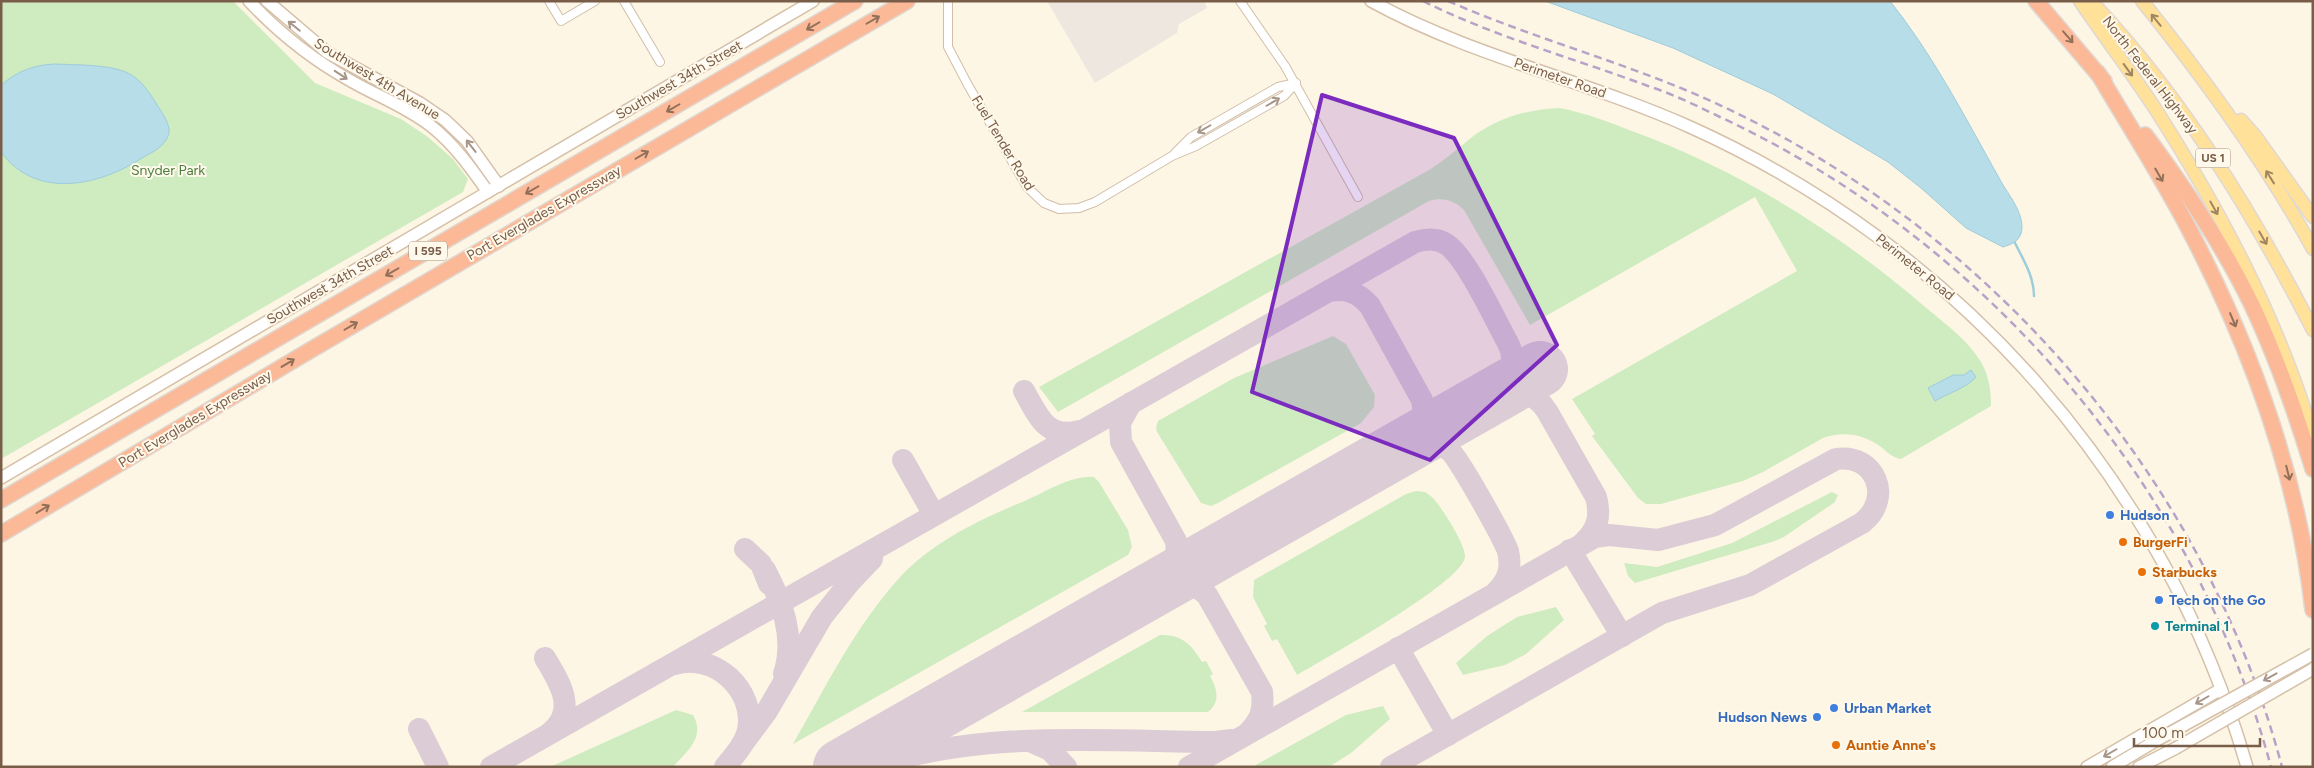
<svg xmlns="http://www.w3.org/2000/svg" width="2314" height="768" font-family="Figtree,sans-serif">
  <rect width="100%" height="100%" fill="#fef6e4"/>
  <!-- industrial -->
  <path fill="#ede7df" d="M 1047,1 L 1204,1 L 1207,8 L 1179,24 L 1177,33 L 1095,83 Z"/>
  <!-- green -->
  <g fill="#cfecc1">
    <path d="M 1,1 L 233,1 L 315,83 L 401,119 L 428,137 L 453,159 L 468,179 L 463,192 L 1,459 Z"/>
    <path d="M 1560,108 C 1585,113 1609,122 1632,131 C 1739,170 1838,232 1924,306 C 1943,322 1968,340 1981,362 C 1989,376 1991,390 1991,406 L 1901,459 C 1893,458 1887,452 1881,447 C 1863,434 1844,431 1823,438 L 1763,472 L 1743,481 L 1661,504 L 1646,504 L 1638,498 L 1592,436 L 1595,434 L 1572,399 L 1797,271 L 1755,197 L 1530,325 L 1464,210 C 1454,200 1442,197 1429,201 L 1058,412 L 1039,387 L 1429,170 C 1443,161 1454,152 1466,142 C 1493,119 1527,109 1560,108 Z"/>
    <path d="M 1333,336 L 1346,344 L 1375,395 L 1374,407 L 1361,423 L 1218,503 L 1211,506 L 1201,503 L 1157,432 L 1156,427 L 1158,421 L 1234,378 Z"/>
    <path d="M 1094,477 L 1099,482 L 1128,530 L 1132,547 L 1128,555 L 793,744 C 826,686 856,625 901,576 C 935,540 983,518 1027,500 C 1047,491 1072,475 1094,477 Z"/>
    <path d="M 1416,491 L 1425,492 L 1432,497 C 1441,506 1466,545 1465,557 C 1462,583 1324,659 1297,675 L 1277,639 L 1272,641 L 1264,626 L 1267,624 L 1253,597 L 1254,580 L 1406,494 Z"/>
    <path d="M 1832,492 L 1838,495 L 1835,502 L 1784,537 L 1772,542 L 1635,583 L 1628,576 L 1624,563 L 1657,567 L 1732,543 Z"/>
    <path d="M 1556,607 L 1564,620 L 1526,654 L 1505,665 L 1463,675 L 1456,663 L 1487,636 L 1517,617 Z"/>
    <path d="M 1160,635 C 1182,634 1192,645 1202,662 L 1206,661 L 1213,674 L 1210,676 C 1217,688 1221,702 1208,712 L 1022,712 Z"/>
    <path d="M 1383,706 L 1390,719 L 1351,753 L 1329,767 L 1252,767 L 1346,715 Z"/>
    <path d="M 676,710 L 693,715 C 706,737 687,751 673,767 L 550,767 Z"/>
  </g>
  <!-- water -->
  <g fill="#b7dde8" stroke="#9dccdb">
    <path d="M 1545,1 L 1890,1 C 1933,55 1965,117 1998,176 C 2006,192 2022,209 2022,227 C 2022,240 2013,244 2003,247 L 1966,228 L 1921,188 L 1888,162 L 1773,94 L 1673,48 Z"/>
    <path d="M 55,64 C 75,65 117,64 133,76 C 145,84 152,97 159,108 C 164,116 172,127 168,136 C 164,147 151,153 142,158 C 99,186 36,200 1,152 L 1,85 C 18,71 33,65 55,64 Z"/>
    <path d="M 1971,370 L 1976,377 C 1965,389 1948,393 1935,401 L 1928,388 L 1953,375 L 1964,375 Z"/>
  </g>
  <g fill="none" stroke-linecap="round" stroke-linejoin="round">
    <!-- stream -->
    <path stroke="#9dccdb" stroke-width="2.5" d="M 2015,243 C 2024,261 2034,277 2034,296"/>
    <!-- taxiway -->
    <g stroke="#dcccd6" stroke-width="22">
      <path d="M 1329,291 C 1346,288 1358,292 1370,306 L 1422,400 L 1424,412 L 1421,424 L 1408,444"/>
      <path d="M 1024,391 C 1038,415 1046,440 1079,431"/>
      <path d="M 1496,394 C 1517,388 1535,392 1547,411 L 1596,497 C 1601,516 1598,529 1583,543"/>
      <path d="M 1131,403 L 1120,423 L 1121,442 L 1176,541 C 1179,563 1169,574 1154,588"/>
      <path d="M 1408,444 C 1423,440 1436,440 1449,450 C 1459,458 1502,536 1508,551 C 1512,568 1508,580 1497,591"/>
      <path d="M 903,460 L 934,515"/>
      <path d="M 745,549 L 761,564 L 769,584"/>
      <path d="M 1570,550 L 1622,636"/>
      <path d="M 765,570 C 782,602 796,637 784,674"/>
      <path d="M 1151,591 C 1172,582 1189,578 1207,595 L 1262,692 C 1264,710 1261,719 1249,732"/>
      <path d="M 1398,648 L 1448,735"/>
      <path d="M 545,658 C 559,681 578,710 551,732"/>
      <path d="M 675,664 C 714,652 756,690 748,730 C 745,744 734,756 725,767"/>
      <path d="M 419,729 L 438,767"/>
      <path d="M 1032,742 L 1050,750 L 1066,767"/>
      <path d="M 741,746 L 767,711 L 822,617 L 850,582 L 872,559"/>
      <path d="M 491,767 L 1415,242 C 1425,239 1437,238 1446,244 C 1466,256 1495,320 1508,343 C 1518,363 1510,379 1496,394"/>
      <path d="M 870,767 C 981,730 1101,741 1215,742 L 1232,740"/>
      <path d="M 1189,767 L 1595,537 L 1609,535 L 1658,540 L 1715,525 L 1836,459 C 1875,453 1894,498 1862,523 L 1750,585 L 1662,613 L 1391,767"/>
    </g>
    <!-- runway -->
    <path stroke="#dcccd6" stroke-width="56" d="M 841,767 L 1540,369"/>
    <!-- street casing -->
    <g stroke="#d0beaa" stroke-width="10">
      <g id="street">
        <path d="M 549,1 L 561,21 L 595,1"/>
        <path d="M 624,1 L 660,62"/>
        <path d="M 948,1 L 948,47 L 968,85 L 1027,187 L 1044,203 L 1059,209 L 1079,208 L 1095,202 L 1172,156 L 1196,146 L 1284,96 L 1296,83"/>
        <path d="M 1240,1 L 1285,66 L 1358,197"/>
        <path d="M 1175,153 L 1191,137 L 1278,87 L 1296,83"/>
      </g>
    </g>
    <!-- secondary casing -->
    <g stroke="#d5c0a9" stroke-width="14">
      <g id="secondary">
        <path d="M 249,1 C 278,32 313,60 351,81 C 377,96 407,107 431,126 C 454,144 471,168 488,192"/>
        <path d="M 267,1 L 328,53 L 420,103 L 445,120 L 467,141 L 499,186"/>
        <path d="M 1371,1 C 1473,57 1585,80 1690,127 C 1959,248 2166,482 2247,767"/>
        <path d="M 1,478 L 813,1"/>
        <path d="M 2087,767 L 2221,689"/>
        <path d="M 2112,767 L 2157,740"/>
        <path d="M 2139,767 L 2176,748"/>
      </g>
    </g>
    <!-- primary casing -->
    <g stroke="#dfd8d3" stroke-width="15">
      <g id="primary">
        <path d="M 2080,1 C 2105,38 2132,73 2156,110 C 2221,212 2279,321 2313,437"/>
        <path d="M 2091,1 C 2182,97 2253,213 2313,330"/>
        <path d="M 2142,1 C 2205,79 2264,160 2313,249"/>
        <path d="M 2241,120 L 2256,137 L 2313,217"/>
      </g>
    </g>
    <!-- highway casing -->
    <g stroke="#dfd8d3" stroke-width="18">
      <g id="highway">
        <path d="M 2036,1 L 2104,81"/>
        <path d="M 2098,73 C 2129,126 2162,177 2190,231 C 2252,350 2298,476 2313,610"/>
        <path d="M 2145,135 C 2184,187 2224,247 2252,305 C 2277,358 2296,413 2313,469"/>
        <path d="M 1,500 L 855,1"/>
        <path d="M 1,534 L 309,351 L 907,1"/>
      </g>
    </g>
    <!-- street -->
    <use href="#street" stroke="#fff" stroke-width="8"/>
    <!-- secondary -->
    <use href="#secondary" stroke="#fff" stroke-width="11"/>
    <!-- primary -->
    <use href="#primary" stroke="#ffe19a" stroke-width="12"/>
    <!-- highway -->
    <use href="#highway" stroke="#fbb997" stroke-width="15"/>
    <!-- rail -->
    <g stroke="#b9a2c8" stroke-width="2.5" stroke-dasharray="8 5" stroke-linecap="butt">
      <path d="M 1423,1 C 1495,37 1573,58 1648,86 C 1673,94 1697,106 1720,117 C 1985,240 2195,484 2271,767"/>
      <path d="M 1448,1 C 1539,41 1636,65 1726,108 C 1993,234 2206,480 2282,767"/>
    </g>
    <!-- secondary-bridge casing -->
    <g stroke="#d5c0a9" stroke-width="14" stroke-linecap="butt">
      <g id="secondary-bridge">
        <path d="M 2157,740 L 2313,654"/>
        <path d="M 2176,748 L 2313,669"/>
      </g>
    </g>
    <!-- secondary-bridge -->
    <use href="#secondary-bridge" stroke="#fff" stroke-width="11"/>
  </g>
  <!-- one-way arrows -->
  <defs><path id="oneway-shaft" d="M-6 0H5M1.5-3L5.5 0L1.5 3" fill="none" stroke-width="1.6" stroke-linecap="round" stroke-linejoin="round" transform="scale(1.25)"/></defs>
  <g stroke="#926f58">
    <use href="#oneway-shaft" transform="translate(873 20) rotate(-30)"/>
    <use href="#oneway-shaft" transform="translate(813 26) rotate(150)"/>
    <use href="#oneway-shaft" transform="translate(2068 37) rotate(49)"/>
    <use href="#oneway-shaft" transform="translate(673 108) rotate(150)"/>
    <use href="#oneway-shaft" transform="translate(642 155) rotate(-30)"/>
    <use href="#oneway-shaft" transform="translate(2159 175) rotate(60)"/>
    <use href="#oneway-shaft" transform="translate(532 190) rotate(150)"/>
    <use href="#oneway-shaft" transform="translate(392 272) rotate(150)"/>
    <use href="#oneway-shaft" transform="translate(2233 320) rotate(67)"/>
    <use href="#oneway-shaft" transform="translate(351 326) rotate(-30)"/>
    <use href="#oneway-shaft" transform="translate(288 363) rotate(-31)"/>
    <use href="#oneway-shaft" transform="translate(2288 473) rotate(76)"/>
    <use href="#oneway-shaft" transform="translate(43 509) rotate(-31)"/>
  </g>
  <g stroke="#a08561">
    <use href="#oneway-shaft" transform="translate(2156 20) rotate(-129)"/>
    <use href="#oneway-shaft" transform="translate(2128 70) rotate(54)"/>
    <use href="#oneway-shaft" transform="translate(2270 177) rotate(-122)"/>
    <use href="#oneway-shaft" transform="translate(2214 208) rotate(61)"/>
    <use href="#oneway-shaft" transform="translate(2263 238) rotate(60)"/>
  </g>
  <g stroke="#a79688">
    <use href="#oneway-shaft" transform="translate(294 26) rotate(-141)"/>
    <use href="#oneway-shaft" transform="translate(341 75) rotate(33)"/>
    <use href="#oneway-shaft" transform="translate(1273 102) rotate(-30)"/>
    <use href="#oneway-shaft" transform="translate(1204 129) rotate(150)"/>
    <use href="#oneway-shaft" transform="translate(471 146) rotate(-128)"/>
    <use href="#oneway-shaft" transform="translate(2270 677) rotate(151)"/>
    <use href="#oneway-shaft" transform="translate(2202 700) rotate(150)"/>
    <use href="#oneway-shaft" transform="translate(2110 753) rotate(150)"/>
  </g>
  <!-- marked area -->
  <path fill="#7b2cbf" fill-opacity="0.2" stroke="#7b2cbf" stroke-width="4" stroke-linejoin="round" d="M 1322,95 L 1454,138 L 1557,345 L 1430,460 L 1252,392 Z"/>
  <!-- markers -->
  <g fill="#3f7fe0" stroke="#fff9ec" stroke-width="2">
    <circle cx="2110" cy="515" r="5"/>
    <circle cx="2159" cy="600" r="5"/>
    <circle cx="1834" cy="708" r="5"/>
    <circle cx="1817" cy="717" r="5"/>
  </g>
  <g fill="#e8710a" stroke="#fff9ec" stroke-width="2">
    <circle cx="2123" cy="542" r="5"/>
    <circle cx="2142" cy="572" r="5"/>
    <circle cx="1836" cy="745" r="5"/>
  </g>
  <circle fill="#0f9aa8" stroke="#fff9ec" stroke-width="2" cx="2155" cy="626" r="5"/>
  <g text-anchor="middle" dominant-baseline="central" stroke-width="4" stroke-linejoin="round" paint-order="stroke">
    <!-- shield labels -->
    <g fill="#fff9ec" stroke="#a08c79" stroke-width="1">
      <rect x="2195.5" y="148.5" width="35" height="19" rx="4"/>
      <rect x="409" y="241.5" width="38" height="19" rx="4"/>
    </g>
    <g font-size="12" font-weight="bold" fill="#785d48">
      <text x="2213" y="158">US 1</text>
      <text x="428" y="251">I 595</text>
    </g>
    <!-- street labels -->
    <g font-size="14" fill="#785d48" stroke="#fff9ec">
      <text transform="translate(2150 75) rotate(52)">North Federal Highway</text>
      <text transform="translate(1560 78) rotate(19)">Perimeter Road</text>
      <text transform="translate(377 79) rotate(31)">Southwest 4th Avenue</text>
      <text transform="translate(679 80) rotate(-30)">Southwest 34th Street</text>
      <text transform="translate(1003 143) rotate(59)">Fuel Tender Road</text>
      <text transform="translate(544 213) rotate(-30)">Port Everglades Expressway</text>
      <text transform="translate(1915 267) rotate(39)">Perimeter Road</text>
      <text transform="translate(330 285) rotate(-30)">Southwest 34th Street</text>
      <text transform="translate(195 419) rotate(-31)">Port Everglades Expressway</text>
    </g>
    <!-- park labels -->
    <g font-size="14" fill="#4c7f3f" stroke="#fff9ec">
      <text x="168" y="170">Snyder Park</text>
    </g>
    <!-- shop labels -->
    <g font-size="14" font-weight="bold" fill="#366cbe" stroke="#fff9ec" text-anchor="start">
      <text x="2120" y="515">Hudson</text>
      <text x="2169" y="600">Tech on the Go</text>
      <text x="1844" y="708">Urban Market</text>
      <text x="1807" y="717" text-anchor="end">Hudson News</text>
    </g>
    <!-- food labels -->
    <g font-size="14" font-weight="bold" fill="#c56008" stroke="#fff9ec" text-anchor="start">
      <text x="2133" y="542">BurgerFi</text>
      <text x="2152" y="572">Starbucks</text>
      <text x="1846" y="745">Auntie Anne's</text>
    </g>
    <!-- culture labels -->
    <g font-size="14" font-weight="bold" fill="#0d838f" stroke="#fff9ec" text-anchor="start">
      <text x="2165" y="626">Terminal 1</text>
    </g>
  </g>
  <!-- border -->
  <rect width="2314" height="768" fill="none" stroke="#785d48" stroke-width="5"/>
  <!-- scale -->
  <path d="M2134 738v8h126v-8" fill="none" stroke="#785d48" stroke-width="2.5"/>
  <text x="2142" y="738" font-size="15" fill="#785d48" stroke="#fff9ec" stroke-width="4" paint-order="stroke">100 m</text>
</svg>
